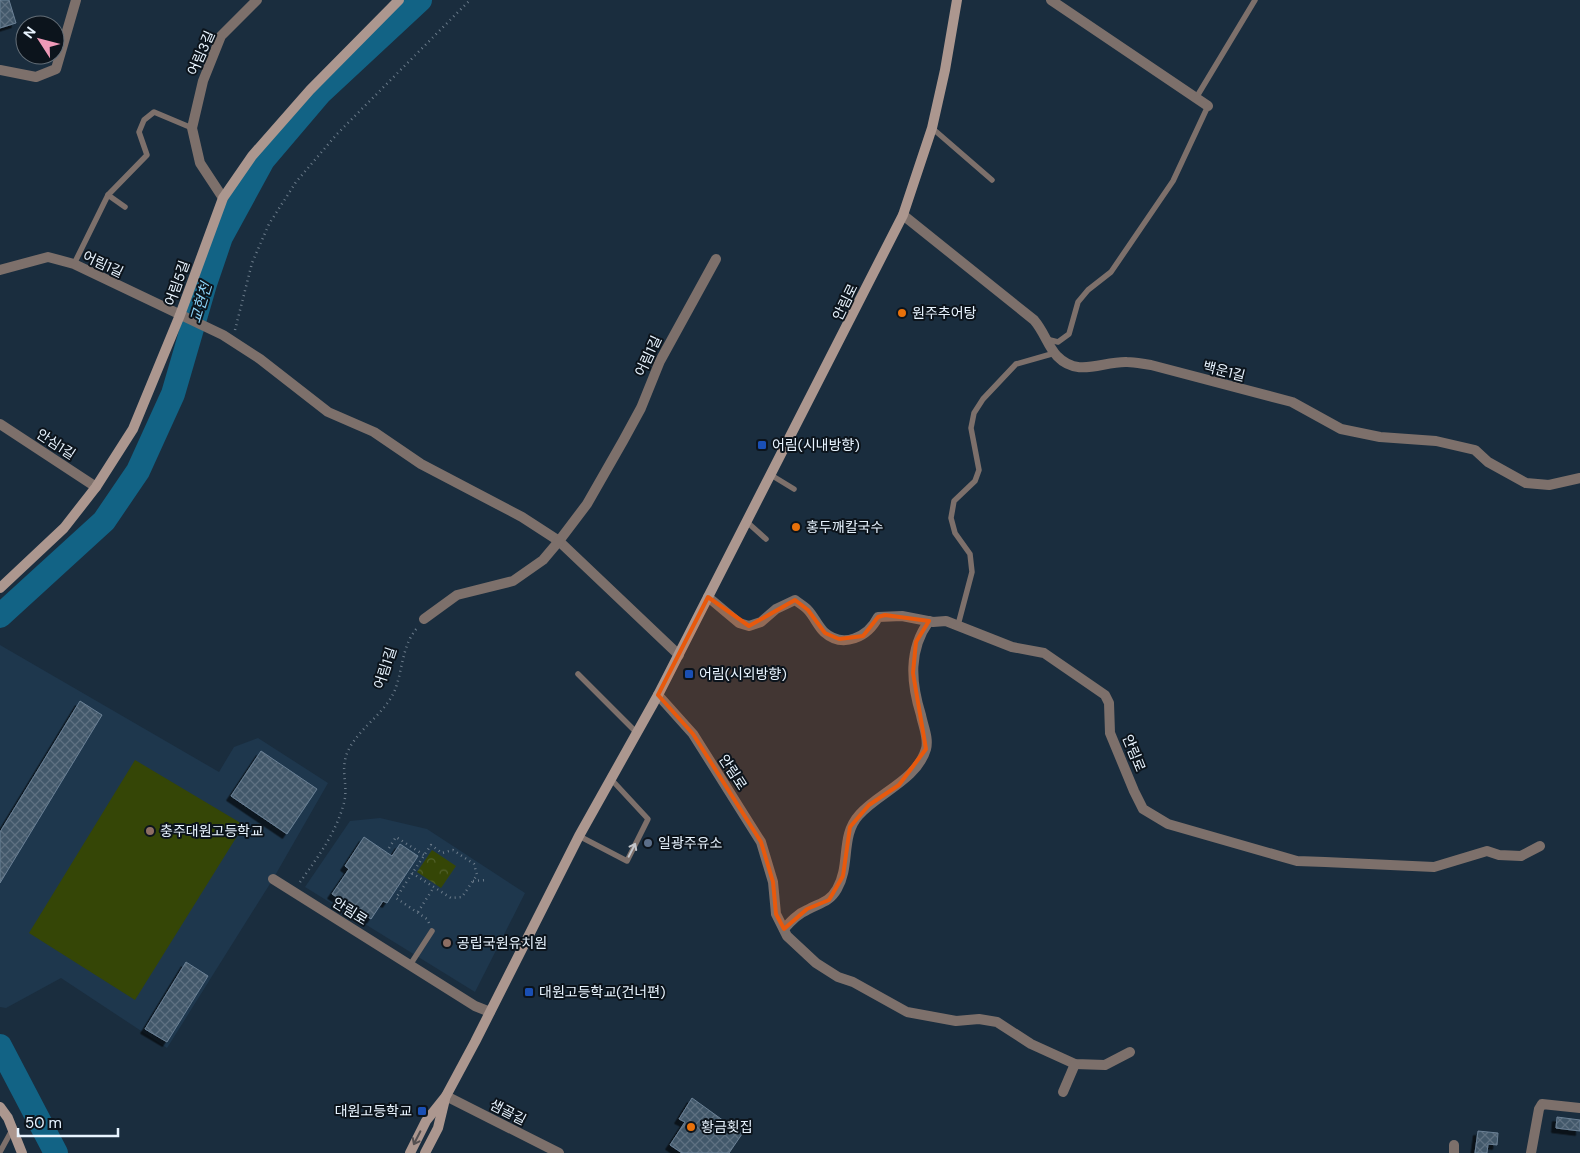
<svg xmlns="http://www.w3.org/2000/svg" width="1580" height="1153" font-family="'DM Sans','Noto Sans KR',sans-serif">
  <defs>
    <pattern id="park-crowns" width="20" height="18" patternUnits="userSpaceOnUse" patternTransform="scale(1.25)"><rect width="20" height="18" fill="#354606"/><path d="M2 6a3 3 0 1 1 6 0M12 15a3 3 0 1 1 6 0" fill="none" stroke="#52612b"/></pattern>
    <pattern id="building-cross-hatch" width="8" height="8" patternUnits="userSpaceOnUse" patternTransform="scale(1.25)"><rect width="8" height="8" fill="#43586b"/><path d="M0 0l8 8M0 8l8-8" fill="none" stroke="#5e7181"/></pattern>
    <filter id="shadow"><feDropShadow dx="-4.5" dy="4.5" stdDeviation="0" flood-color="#0009"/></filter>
  </defs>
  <rect width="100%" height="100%" fill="#1a2d3e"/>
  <!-- built -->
  <g fill="#1e374d">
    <path d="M 0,645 L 219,772 L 234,747 L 258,738 L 328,783 L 273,879 L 167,1048 L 61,978 L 6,1008 L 0,1007 Z"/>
    <path d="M 380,818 L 427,829 L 525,893 L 475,992 L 305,887 L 350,821 Z"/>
  </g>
  <!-- green -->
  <path fill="#354606" d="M 135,760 L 244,825 L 135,1000 L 29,933 Z"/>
  <!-- park -->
  <path fill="url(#park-crowns)" d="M 432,850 L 456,866 L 441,888 L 417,872 Z"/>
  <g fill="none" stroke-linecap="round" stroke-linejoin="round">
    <!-- river -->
    <g stroke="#126385" stroke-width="24">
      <path d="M 0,616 L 104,521 L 138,471 L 173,394 L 205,284 L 221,237 L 263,160 L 320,93 L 420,0"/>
      <path d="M 0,1046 L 56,1153"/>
    </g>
  </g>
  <!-- building -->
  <g fill="url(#building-cross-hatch)" stroke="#6b8196" filter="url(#shadow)">
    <path d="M 0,0 L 9,0 L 16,23 L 0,28 Z"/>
    <path d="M 80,701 L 102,715 L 0,883 L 0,832 Z"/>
    <path d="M 261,751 L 317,789 L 287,834 L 231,796 Z"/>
    <path d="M 364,837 L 392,856 L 400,844 L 418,856 L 387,903 L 383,901 L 371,919 L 332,894 L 349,869 L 345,866 Z"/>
    <path d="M 186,962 L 208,976 L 167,1042 L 145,1029 Z"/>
    <path d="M 692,1098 L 742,1134 L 729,1153 L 682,1153 L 670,1145 L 685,1122 L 679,1119 Z"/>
    <path d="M 1557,1117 L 1580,1120 L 1580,1131 L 1556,1128 Z"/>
    <path d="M 1478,1131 L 1498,1133 L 1497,1145 L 1488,1144 L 1487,1153 L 1475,1153 Z"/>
  </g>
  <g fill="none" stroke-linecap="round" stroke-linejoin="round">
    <!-- path -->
    <g stroke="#6c7c8b" stroke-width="2.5" stroke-dasharray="1 4" stroke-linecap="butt">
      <path d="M 235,330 L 252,263 L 269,224 L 296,182 L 337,134 L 470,0"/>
      <path d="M 389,848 L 396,837 L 424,855"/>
      <path d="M 412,873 L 451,898 L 462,897 L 477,875 L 474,864 L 453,850 L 442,853 L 431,845 L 396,898 L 427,919 L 429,923"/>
      <path d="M 473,881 L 486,880"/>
      <path d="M 300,882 C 318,857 336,833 344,803 C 349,783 338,768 350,747 C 362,726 385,713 395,690 C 403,669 402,644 418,627"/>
      <path d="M 418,912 L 434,887"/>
    </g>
    <!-- lane -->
    <g stroke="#7d706b" stroke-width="5.5">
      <path d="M 1196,98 L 1255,0"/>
      <path d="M 932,128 L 992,180"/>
      <path d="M 108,195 L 125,207"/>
      <path d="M 74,264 L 108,195 L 147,155 L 139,132 L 144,120 L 154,112 L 192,128"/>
      <path d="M 1046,339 L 1058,342 L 1069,334 L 1078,302 L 1088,290 L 1111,272 L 1173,181 L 1208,106"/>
      <path d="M 771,475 L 794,489"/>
      <path d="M 747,522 L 766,539"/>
      <path d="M 958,625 L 972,572 L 970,554 L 955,533 L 951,518 L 954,501 L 975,481 L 979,470 L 971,428 L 974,413 L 983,399 L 1016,364 L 1055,353"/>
      <path d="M 578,674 L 636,732"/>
      <path d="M 579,836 L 627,861 L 648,819 L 610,778"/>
      <path d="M 410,965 L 432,931"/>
      <path d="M 0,1152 L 12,1130"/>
    </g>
    <!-- street -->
    <g stroke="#7d706b" stroke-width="10">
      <path d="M 1051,0 L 1208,106"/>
      <path d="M 0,70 L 36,77 L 56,69 L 76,0"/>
      <path d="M 223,198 L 200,163 L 192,128 L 203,81 L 221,36 L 257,0"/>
      <path d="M 903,215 L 1034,320 C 1045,333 1047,345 1057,356 C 1078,378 1102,361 1127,362 C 1135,362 1143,364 1151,365 L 1292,402 L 1341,429 L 1380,437 L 1436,441 L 1475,450 L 1488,462 L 1526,483 L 1549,485 L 1580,478"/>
      <path d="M 0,270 L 48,257 L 74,264 L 223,335 L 260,359 L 328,412 L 374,432 L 421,464 L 522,517 L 559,541 L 679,655"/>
      <path d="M 0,424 L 96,487"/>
      <path d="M 708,597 L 739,623 L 749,626 L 761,622 L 776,609 L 795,600 C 799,603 804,606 807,609 C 814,616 817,625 824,632 C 843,649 868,637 878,617 L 902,616 L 933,622 L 946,621 L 1012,647 L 1044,653 L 1105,695 L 1109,703 L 1110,733 L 1134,791 L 1143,809 L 1168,824 L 1297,861 L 1325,862 L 1434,867 L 1487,851 L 1499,855 L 1521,856 L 1540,846"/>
      <path d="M 424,619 L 457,595 L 513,581 L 543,560 L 559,541 L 587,504 L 623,441 L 641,408 L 660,361 L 716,259"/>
      <path d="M 658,695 L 693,734 L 761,842 L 773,882 L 776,914 L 787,936 L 816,963 L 838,977 L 853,982 L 907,1012 L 956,1021 L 979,1019 L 997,1022 L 1031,1044 L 1075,1064 L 1105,1065 L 1130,1052"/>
      <path d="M 273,879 L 475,1006 L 490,1012"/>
      <path d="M 784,929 C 790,922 797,914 807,910 C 819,903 829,903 837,889 C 851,865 840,836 859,815 C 878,793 917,780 926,749 C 929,738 923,726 921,715 C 911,683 908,650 929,621"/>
      <path d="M 1063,1092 L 1075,1064"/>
      <path d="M 446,1096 L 559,1153"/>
      <path d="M 1454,1153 L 1454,1145"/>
      <path d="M 1531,1153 L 1539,1109 L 1542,1104 L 1580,1108"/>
    </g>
    <!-- secondary -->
    <g stroke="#ac978f" stroke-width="10">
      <path d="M 0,588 L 64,528 L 96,487 L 133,429 L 180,315 L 223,198 L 252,156 L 310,90 L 399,0"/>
      <path d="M 0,1107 L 8,1118 L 22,1153"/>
      <path d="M 410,1153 L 426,1121 L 446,1096 L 475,1042 L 579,836 L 658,695 L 903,215 L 932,128 L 945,70 L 957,0"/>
      <path d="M 425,1153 L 438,1128 L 445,1099"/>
    </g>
  </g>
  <!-- one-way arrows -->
  <defs><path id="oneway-shaft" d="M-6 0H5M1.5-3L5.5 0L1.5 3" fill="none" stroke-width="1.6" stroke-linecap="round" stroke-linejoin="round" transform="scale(1.25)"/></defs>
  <use stroke="#c3c6cb" href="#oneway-shaft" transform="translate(632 850) rotate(-63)"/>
  <use stroke="#544f50" href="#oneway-shaft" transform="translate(417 1138) rotate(117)"/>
  <!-- marked area -->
  <path fill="#e8590c" fill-opacity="0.2" stroke="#e8590c" stroke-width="4" stroke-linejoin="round" d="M 708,597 L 749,626 L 795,600 L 808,610 L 825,633 L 839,639 L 863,636 L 878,617 L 885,615 L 929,621 L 916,642 L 913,673 L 926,749 L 899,785 L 869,805 L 850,827 L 843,876 L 829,900 L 807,909 L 784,929 L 776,914 L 773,882 L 761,842 L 693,734 L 658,695 Z"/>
  <!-- markers -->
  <g fill="#e8710a" stroke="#0c141c" stroke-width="2">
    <circle cx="902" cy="313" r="5"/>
    <circle cx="796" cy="527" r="5"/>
    <circle cx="691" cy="1127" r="5"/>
  </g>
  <g fill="#1a4fb4" stroke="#0c141c" stroke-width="2">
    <rect x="757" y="440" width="10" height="10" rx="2.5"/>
    <rect x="684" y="669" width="10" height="10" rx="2.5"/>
    <rect x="524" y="987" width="10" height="10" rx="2.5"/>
    <rect x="417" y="1106" width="10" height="10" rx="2.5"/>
  </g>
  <g fill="#8d6e63" stroke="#0c141c" stroke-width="2">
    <circle cx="150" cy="831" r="5"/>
    <circle cx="447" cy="943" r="5"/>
  </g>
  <circle fill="#5c6f8a" stroke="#0c141c" stroke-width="2" cx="648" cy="843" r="5"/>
  <g text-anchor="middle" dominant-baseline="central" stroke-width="4" stroke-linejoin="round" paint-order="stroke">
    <!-- street labels -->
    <g font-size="14" fill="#e8f4ff" stroke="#0c141c">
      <text transform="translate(201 53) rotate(-66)">어림3길</text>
      <text transform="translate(103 264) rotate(25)">어림1길</text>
      <text transform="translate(177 283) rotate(-70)">어림5길</text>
      <text transform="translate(845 302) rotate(-64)">안림로</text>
      <text transform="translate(648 356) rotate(-65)">어림1길</text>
      <text transform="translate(1224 371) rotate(14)">백운1길</text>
      <text transform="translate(56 444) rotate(33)">안심1길</text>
      <text transform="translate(385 668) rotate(-72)">어림1길</text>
      <text transform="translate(1134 753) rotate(68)">안림로</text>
      <text transform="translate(733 772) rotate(57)">안림로</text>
      <text transform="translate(350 911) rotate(32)">안림로</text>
      <text transform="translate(508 1112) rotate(27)">샘골길</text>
    </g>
    <!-- poi labels -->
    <g font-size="14" fill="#e8f4ff" stroke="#0c141c" text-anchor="start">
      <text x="912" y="313">원주추어탕</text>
      <text x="772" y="445">어림(시내방향)</text>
      <text x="806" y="527">홍두깨칼국수</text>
      <text x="699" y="674">어림(시외방향)</text>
      <text x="160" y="831">충주대원고등학교</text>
      <text x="658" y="843">일광주유소</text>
      <text x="457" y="943">공립국원유치원</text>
      <text x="539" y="992">대원고등학교(건너편)</text>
      <text x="412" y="1111" text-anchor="end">대원고등학교</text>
      <text x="701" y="1127">황금횟집</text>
    </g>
    <!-- water labels -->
    <g font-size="15" font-style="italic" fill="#8bd0f4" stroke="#0c141c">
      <text transform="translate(201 303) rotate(-73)">교현천</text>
    </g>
  </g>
  <!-- north arrow -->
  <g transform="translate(40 40) rotate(306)"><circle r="24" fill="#0c141c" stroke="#646e77"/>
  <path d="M0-4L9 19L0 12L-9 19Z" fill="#ef9ab8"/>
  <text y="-8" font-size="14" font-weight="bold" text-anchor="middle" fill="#e8f4ff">N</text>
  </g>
  <!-- scale -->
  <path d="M18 1128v8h100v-8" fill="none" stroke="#e8f4ff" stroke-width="2.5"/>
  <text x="25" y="1128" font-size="15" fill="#e8f4ff" stroke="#0c141c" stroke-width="4" paint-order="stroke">50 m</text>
</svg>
